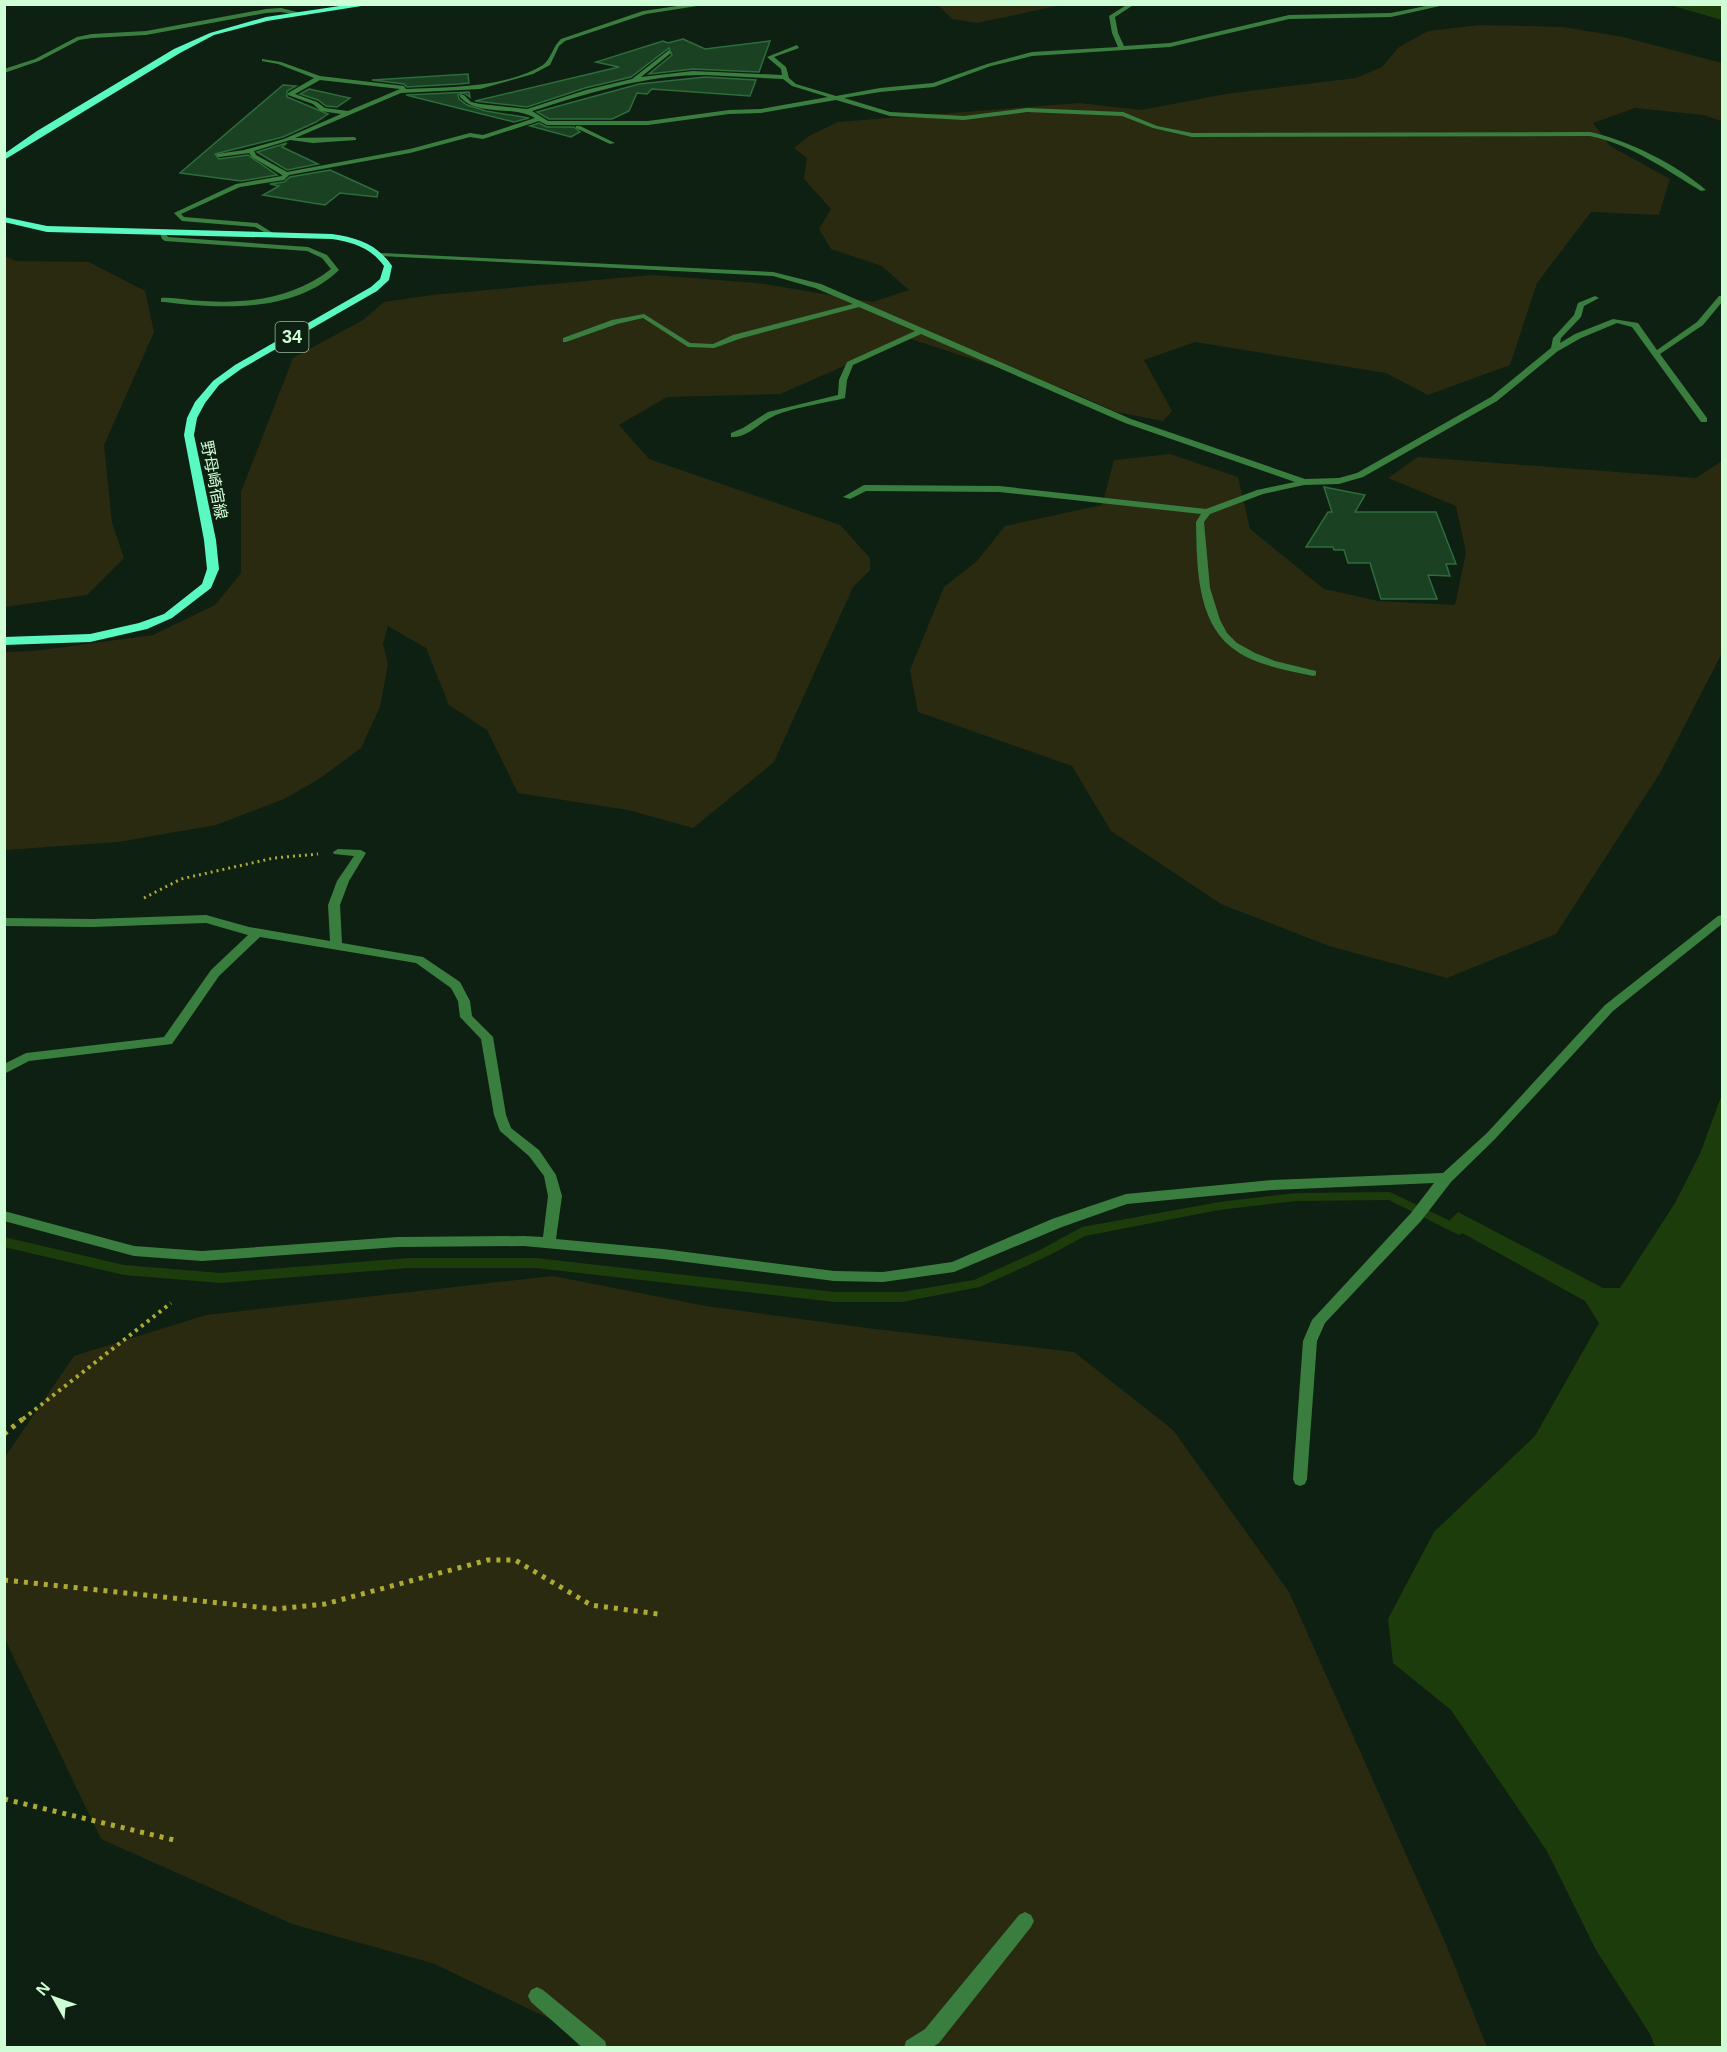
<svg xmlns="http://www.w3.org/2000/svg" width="1727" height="2052" font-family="Helvetica,'Noto Sans JP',sans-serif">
  <rect width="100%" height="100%" fill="#0e2011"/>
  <!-- green -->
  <g fill="#2a2a11">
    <path d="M 938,5 L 1061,5 L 977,23 L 952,19 Z"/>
    <path d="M 1480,25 L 1563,27 L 1623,37 L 1722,63 L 1722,121 L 1703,115 L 1635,108 L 1593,123 L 1610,146 L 1670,179 L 1659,215 L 1591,212 L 1537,283 L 1510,365 L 1428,395 L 1386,373 L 1195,342 L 1144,360 L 1172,411 L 1163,421 L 1116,412 L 1067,390 L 908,338 L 780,394 L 667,397 L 619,425 L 649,459 L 840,525 L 870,558 L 870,570 L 853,587 L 774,762 L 693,828 L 628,810 L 518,793 L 487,730 L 449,705 L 426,648 L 388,626 L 383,644 L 388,664 L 380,707 L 361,748 L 319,779 L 284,799 L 216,825 L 118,842 L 5,850 L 4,652 L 34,651 L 153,635 L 215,605 L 241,573 L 241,492 L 293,358 L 363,320 L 384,302 L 432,295 L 652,275 L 757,283 L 873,302 L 909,290 L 882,266 L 831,249 L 819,229 L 831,209 L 804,179 L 807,158 L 794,148 L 809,136 L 838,122 L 1079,103 L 1141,110 L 1226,94 L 1356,78 L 1382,67 L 1399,47 L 1428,31 Z"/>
    <path d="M 5,256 L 16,261 L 89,262 L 145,291 L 154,332 L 104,445 L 112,523 L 124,558 L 87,595 L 5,607 Z"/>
    <path d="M 1170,454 L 1238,477 L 1250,529 L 1324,589 L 1378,601 L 1455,605 L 1466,553 L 1456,506 L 1388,478 L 1418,457 L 1696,478 L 1722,461 L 1722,653 L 1660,773 L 1556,934 L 1447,978 L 1329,946 L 1221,904 L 1111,831 L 1072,766 L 918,712 L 910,670 L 944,587 L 977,561 L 1005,526 L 1102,505 L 1114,460 Z"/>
    <path d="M 553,1276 L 706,1306 L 867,1328 L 1074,1352 L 1173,1430 L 1289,1592 L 1445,1942 L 1487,2047 L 577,2047 L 576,2031 L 432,1963 L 292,1924 L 101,1839 L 5,1639 L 5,1457 L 74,1356 L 206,1315 Z"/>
  </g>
  <!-- water -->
  <g fill="#1c3c0b">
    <path d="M 1670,5 L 1722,5 L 1722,20 Z"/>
    <path d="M 1722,1094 L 1722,2047 L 1655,2047 L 1650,2034 L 1596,1950 L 1547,1851 L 1451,1710 L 1393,1663 L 1388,1619 L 1434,1532 L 1535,1436 L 1599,1323 L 1585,1301 L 1446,1224 L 1458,1212 L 1603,1288 L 1620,1288 L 1675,1203 L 1700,1154 Z"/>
  </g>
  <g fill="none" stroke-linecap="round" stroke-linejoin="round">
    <!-- stream -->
    <path fill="#1c3c0b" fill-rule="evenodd" d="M 1390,1192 L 1463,1227 L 1465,1230 L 1463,1233 L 1459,1235 L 1389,1200 L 1296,1201 L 1219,1210 L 1085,1236 L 1048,1256 L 980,1287 L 902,1302 L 835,1302 L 536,1268 L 409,1268 L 221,1283 L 124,1275 L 4,1247 L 4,1237 L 124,1265 L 221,1273 L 409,1258 L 536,1258 L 835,1292 L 902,1292 L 974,1280 L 1040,1250 L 1082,1227 L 1219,1202 L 1296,1193 Z"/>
  </g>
  <!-- building -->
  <g fill="#1b4123" stroke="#2d6c3b" stroke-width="1.5">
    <path d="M 683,39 L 705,49 L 770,41 L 759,72 L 693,69 L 649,74 L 672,55 L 669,48 L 631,77 L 585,88 L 527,107 L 475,101 L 619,67 L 596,62 L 663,41 L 668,43 Z"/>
    <path d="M 468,74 L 469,83 L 458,84 L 407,87 L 404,84 L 372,80 Z"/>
    <path d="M 705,77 L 756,80 L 750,96 L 652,89 L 647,94 L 637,93 L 629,111 L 612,119 L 549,119 L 537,112 L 639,84 Z"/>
    <path d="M 283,85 L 296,86 L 287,91 L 287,97 L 328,114 L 316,122 L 283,137 L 215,154 L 219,159 L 248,155 L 277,175 L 241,181 L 180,173 Z"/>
    <path d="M 309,89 L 350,98 L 337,107 L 326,106 L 318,100 L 300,94 Z"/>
    <path d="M 469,92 L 470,97 L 464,93 L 458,95 L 459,99 L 467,105 L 486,111 L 529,118 L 514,122 L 406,95 Z"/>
    <path d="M 539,123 L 547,127 L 574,127 L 580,132 L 571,137 L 530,126 Z"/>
    <path d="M 287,143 L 282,147 L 318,164 L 287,170 L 257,152 Z"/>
    <path d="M 330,170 L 378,192 L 377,197 L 340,193 L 325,205 L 263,195 L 279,186 L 270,184 L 284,182 L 290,177 Z"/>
    <path d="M 1324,487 L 1365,495 L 1355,512 L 1436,512 L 1456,564 L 1446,564 L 1450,576 L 1428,575 L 1437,599 L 1381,599 L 1370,563 L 1348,563 L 1344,550 L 1334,550 L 1333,547 L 1306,547 L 1328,512 L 1332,512 Z"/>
  </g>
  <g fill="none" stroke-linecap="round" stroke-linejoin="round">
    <!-- path-far2 -->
    <path stroke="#aeaa32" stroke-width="3" stroke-dasharray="2 4" stroke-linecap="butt" d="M 144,898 L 181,879 L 274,858 L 318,854"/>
    <!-- path-far1 -->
    <path stroke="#aeaa32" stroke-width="4" stroke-dasharray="3 4.5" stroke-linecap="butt" d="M 23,1419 L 171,1303"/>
    <!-- path -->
    <g stroke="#aeaa32" stroke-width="5" stroke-dasharray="4 6" stroke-linecap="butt">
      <path d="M 4,1434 L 24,1418"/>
      <path d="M 4,1580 L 276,1609 L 325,1604 L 488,1560 L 515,1560 L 591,1605 L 658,1614"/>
      <path d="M 4,1799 L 174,1840"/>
    </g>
    <!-- street -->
    <g fill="#3a7e3f" fill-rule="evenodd">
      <path d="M 691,4 L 710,4 L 646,14 L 565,41 L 559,46 L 550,65 L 533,74 L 480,89 L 401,93 L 295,138 L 354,137 L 356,138 L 356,140 L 313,143 L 290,140 L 254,151 L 256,155 L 287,172 L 410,149 L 470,133 L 483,135 L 535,118 C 512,105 479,117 460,97 L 460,95 L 464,95 L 471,102 L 480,104 L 527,109 L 586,90 L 632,79 L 669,50 L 671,53 L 641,77 L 693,71 L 782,75 L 781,69 L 767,57 L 797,45 L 799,48 L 774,57 L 786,67 L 789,78 L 796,84 L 836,96 L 880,88 L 933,83 L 987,64 L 1032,52 L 1118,47 L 1112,33 L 1109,16 L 1128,4 L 1135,4 L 1115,17 L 1118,33 L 1124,46 L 1170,43 L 1289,15 L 1391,13 L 1436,4 L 1449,4 L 1391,17 L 1289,19 L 1170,47 L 1032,56 L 991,66 L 934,87 L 880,92 L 844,98 L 890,112 L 964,116 L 1027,108 L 1123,112 L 1157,126 L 1192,133 L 1590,132 C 1628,140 1677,165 1706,190 L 1701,191 C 1665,169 1632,145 1590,136 L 1192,137 L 1153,128 L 1122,116 L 1027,112 L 964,120 L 890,116 L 836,100 L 761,113 L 729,114 L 648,125 L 547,125 L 539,121 L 483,139 L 470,137 L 410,153 L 289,175 L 284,180 L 240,187 L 181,214 L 184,217 L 257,223 L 273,233 L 273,235 L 271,236 L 255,227 L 182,221 L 174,213 L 236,184 L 282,176 L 282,175 L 252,157 L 249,153 L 219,157 L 217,156 L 217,154 L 244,150 L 284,139 L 341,114 L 321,111 L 313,104 L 288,95 L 288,93 L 314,78 L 278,64 L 262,61 L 262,59 L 281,62 L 320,76 L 404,86 L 406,89 C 449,87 506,88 543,65 C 551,59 553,46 561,39 L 643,11 ZM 705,75 L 783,79 L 792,86 L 828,97 L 761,109 L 729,110 L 648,121 L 548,121 L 532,111 C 588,93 645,75 705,75 ZM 320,80 L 400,89 L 348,111 L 325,108 L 317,102 L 295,94 Z"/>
      <path d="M 281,8 L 301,13 L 298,15 L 281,12 L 266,13 L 146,35 L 92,38 L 79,40 L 39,61 L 4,73 L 4,69 L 35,59 L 77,37 L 92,34 L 146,31 L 266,9 Z"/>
      <path d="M 576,126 L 580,126 L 615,143 L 610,144 L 576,128 Z"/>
      <path d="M 159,230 L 163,230 L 168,237 L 308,247 L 327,255 L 339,270 C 295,313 220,309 164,302 L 161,302 L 161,298 C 175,297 190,301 203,301 C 249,304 294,298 331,269 L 322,258 L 307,251 L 165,241 L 162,239 Z"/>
      <path d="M 382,253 L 773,272 L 821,284 L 1131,419 L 1305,479 L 1339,478 L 1357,473 L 1491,397 L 1551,348 L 1553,338 L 1574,315 L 1578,303 L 1595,296 L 1599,298 L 1584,306 L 1581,317 L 1561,338 L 1560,343 L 1575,334 L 1613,319 L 1638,323 L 1657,350 L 1697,322 L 1719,296 L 1722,296 L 1722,302 L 1703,325 L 1660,354 L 1707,418 L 1707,422 L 1701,422 L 1632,327 L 1617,323 L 1581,338 L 1558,351 L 1497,401 L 1363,477 L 1339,484 L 1304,485 L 1263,494 L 1210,514 L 1204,522 L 1210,588 L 1220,620 L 1227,633 L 1237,643 L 1255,653 L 1275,661 L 1316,671 L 1316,675 L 1313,676 C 1286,670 1253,665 1231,647 C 1196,619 1197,563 1196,522 L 1201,514 L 999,492 L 866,491 L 850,499 L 843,497 L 864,485 L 999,486 L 1206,509 L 1257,490 L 1295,482 L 1125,423 L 921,334 L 853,365 L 847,380 L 845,398 C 826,403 789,408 772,417 C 759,423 747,438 731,437 L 731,433 L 743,428 L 768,412 L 838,395 L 839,380 L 847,362 L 915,331 L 859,307 L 739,339 L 714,348 L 688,347 L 643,318 L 617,324 L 566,342 L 563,342 L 563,338 L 612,320 L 644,314 L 690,343 L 713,344 L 733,335 L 853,304 L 815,288 L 773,276 L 380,256 L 380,254 Z"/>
      <path d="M 338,849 L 361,850 L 366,853 L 349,881 L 340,905 L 342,943 L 423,957 L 460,982 L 470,1001 L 472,1016 L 493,1037 L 506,1115 L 511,1128 L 539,1150 L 556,1175 L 562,1196 L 556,1239 L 663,1249 L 834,1271 L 883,1272 L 952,1262 L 1052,1219 L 1126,1194 L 1273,1180 L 1443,1173 L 1487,1133 L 1605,1005 L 1718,916 L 1722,915 L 1722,924 L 1613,1011 L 1495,1139 L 1451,1182 L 1421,1221 L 1325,1323 L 1317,1341 L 1307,1479 L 1305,1484 L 1300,1486 L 1295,1484 L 1293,1479 L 1303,1341 L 1312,1320 L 1411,1213 L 1434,1183 L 1273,1190 L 1127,1204 L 1062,1227 L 954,1272 L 883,1282 L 834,1281 L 663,1259 L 524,1246 L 398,1247 L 202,1261 L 134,1256 L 4,1221 L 4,1211 L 134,1246 L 202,1251 L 398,1237 L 524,1236 L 543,1237 L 548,1196 L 544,1176 L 529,1156 L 500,1131 L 494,1115 L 481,1039 L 460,1017 L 458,1001 L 451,988 L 416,963 L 260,937 L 219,976 L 172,1044 L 29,1061 L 4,1074 L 4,1064 L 26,1053 L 164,1037 L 211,970 L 248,935 L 206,923 L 92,927 L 4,926 L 4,918 L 92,919 L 206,915 L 249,927 L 330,941 L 328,905 L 337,881 L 354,856 L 334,854 L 333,852 Z"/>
      <path d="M 1025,1912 L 1031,1915 L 1034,1921 L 1031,1927 L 939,2043 L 931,2048 L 904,2048 L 906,2041 L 925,2029 L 1019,1915 Z"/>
      <path d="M 537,1987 L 543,1990 L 605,2041 L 607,2048 L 583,2048 L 531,2002 L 528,1996 L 531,1990 Z"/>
    </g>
    <!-- primary -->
    <g fill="#5af9c2" fill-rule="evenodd">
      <path d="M 353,4 L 374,4 L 267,21 L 214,35 L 180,53 L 4,160 L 4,154 L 37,131 L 174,49 L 210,33 L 266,17 Z"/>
      <path d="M 4,217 L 47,226 L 332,234 C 358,238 377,244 392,266 L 389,280 L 377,291 L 241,369 L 219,385 L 205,403 L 197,418 L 194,435 L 216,540 L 219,569 L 211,588 L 172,618 L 147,629 L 90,642 L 4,645 L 4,637 L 90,634 L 139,623 L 164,614 L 202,584 L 207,569 L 204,540 L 184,435 L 187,418 L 195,402 L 213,381 L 235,365 L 371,287 L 380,279 L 384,266 C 371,248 353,242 332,239 L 47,232 L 4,222 Z"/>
    </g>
  </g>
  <g text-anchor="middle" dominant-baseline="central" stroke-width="4.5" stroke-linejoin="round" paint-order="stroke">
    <!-- far-street labels -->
    <g font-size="16" fill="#cffdd5" stroke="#0e2011">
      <text transform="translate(214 480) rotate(79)">野母崎宿線</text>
    </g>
    <!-- shield labels -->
    <rect fill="#0e2011" stroke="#95bb9a" stroke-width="1.5" x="275.5" y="322" width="33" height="30" rx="4.5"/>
    <g font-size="18" font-weight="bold" fill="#cffdd5">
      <text x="292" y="337">34</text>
    </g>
  </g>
  <!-- border -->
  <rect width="1727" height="2052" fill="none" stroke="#cffdd5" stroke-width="12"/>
  <!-- north arrow -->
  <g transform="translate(54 1998) rotate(310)" stroke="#0e2011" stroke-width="4.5" paint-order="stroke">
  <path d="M0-4.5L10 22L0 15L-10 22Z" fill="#cffdd5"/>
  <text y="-9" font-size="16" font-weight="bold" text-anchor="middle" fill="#cffdd5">N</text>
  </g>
</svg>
